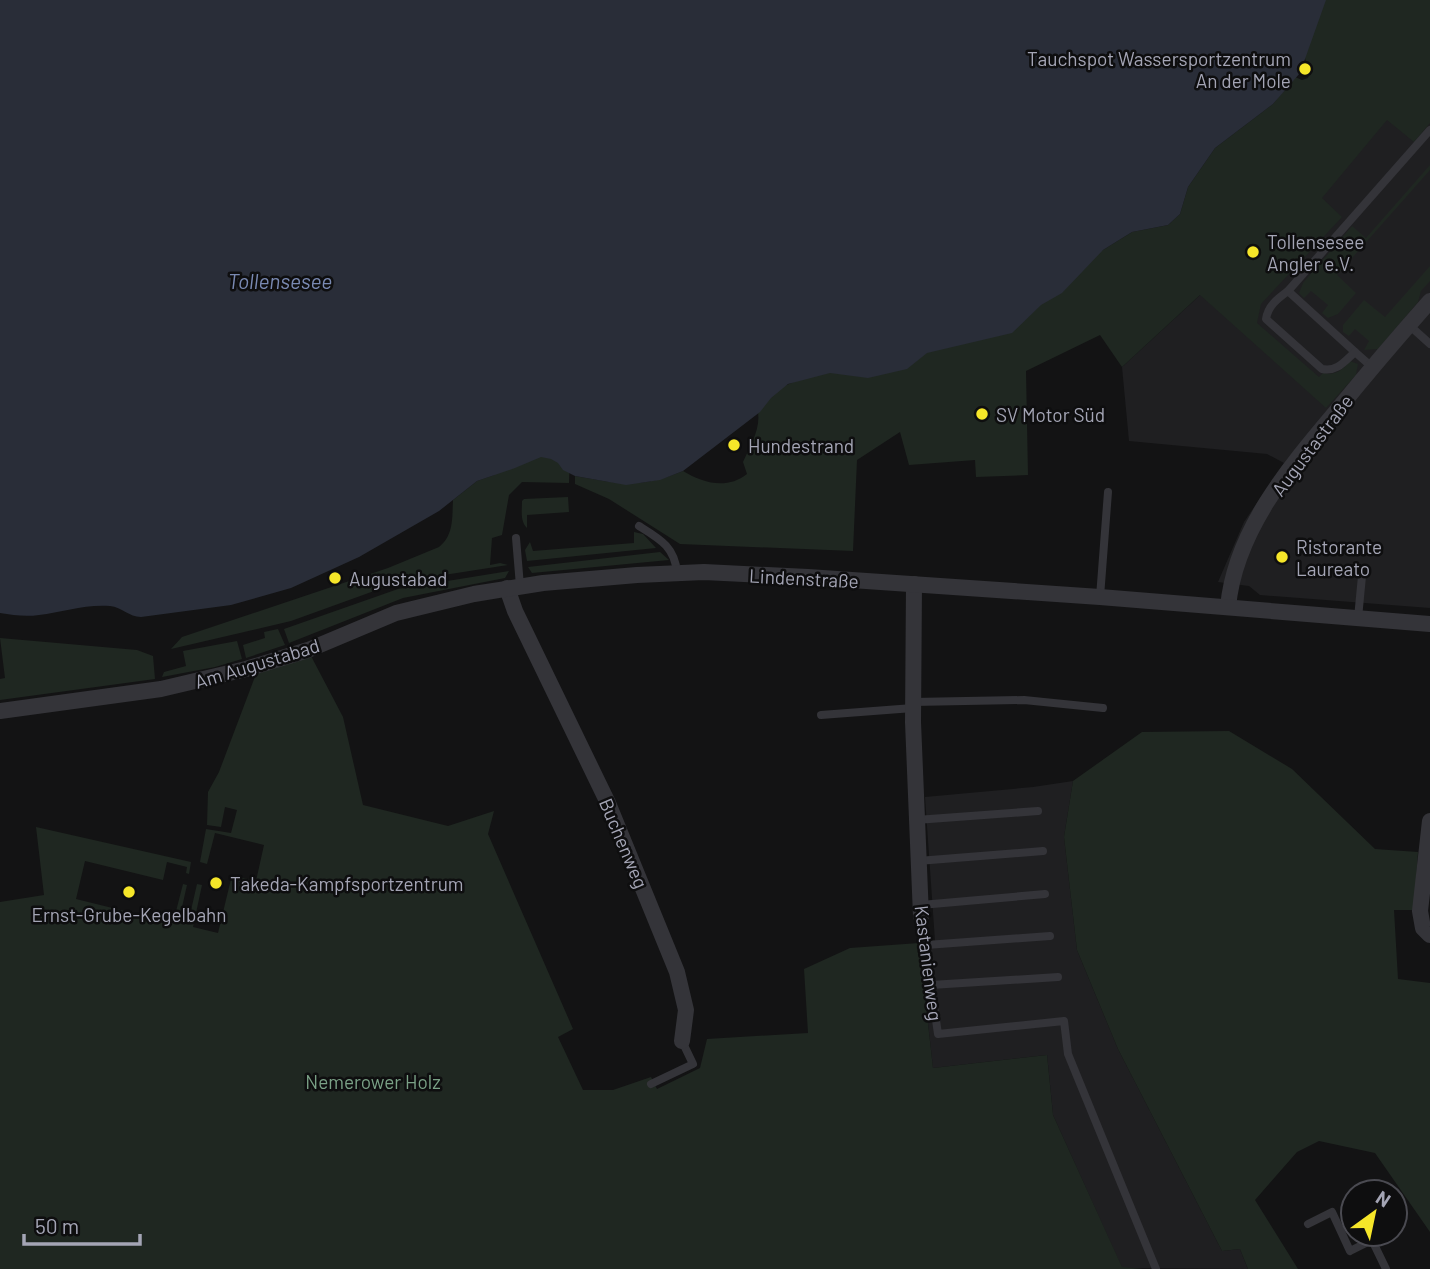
<svg xmlns="http://www.w3.org/2000/svg" width="1430" height="1269" font-family="Barlow,sans-serif">
  <rect width="100%" height="100%" fill="#131314"/>
  <!-- built -->
  <g fill="#1f1f21">
    <path d="M 1430,67 L 1430,608 L 1260,595 L 1249,586 L 1218,582 L 1244,522 L 1284,463 L 1267,454 L 1129,441 L 1122,367 L 1199,296 Z"/>
    <path d="M 1073,781 L 1064,837 L 1077,950 L 1118,1049 L 1222,1251 L 1240,1249 L 1248,1269 L 1122,1268 L 1053,1115 L 1047,1055 L 933,1068 L 919,943 L 935,941 L 925,797 L 1033,787 Z"/>
  </g>
  <!-- green -->
  <g fill="#1f2721">
    <path d="M 1309,0 L 1430,0 L 1430,123 L 1414,142 L 1387,120 L 1322,198 L 1342,217 L 1261,304 L 1257,323 L 1319,377 L 1323,373 C 1336,376 1342,370 1350,361 L 1358,364 L 1356,375 L 1326,408 L 1200,295 L 1122,367 L 1100,335 L 1026,371 L 1028,475 L 976,477 L 975,460 L 909,465 L 900,432 L 857,460 L 853,551 L 680,544 L 609,499 L 575,484 L 575,476 C 621,484 639,489 683,471 C 703,483 727,490 747,474 L 743,462 C 753,440 765,422 754,399 L 1103,250 L 1132,232 L 1168,225 L 1180,214 L 1188,187 L 1215,148 L 1273,104 L 1295,77 L 1302,80 L 1308,78 L 1310,71 L 1307,67 L 1305,58 L 1294,53 Z"/>
    <path d="M 1430,165 L 1430,170 L 1337,275 L 1356,293 L 1338,314 L 1328,318 L 1322,313 L 1328,305 L 1311,291 L 1304,298 L 1299,293 L 1303,283 L 1352,226 L 1366,238 Z"/>
    <path d="M 1430,266 L 1430,281 L 1421,291 L 1418,302 L 1378,349 L 1364,350 L 1369,341 L 1355,329 L 1349,336 L 1343,332 L 1343,325 L 1364,300 L 1385,317 Z"/>
    <path d="M 570,450 L 569,483 L 522,482 L 509,495 L 502,535 L 492,538 L 490,565 L 500,563 L 508,565 L 399,582 L 291,621 L 171,649 L 182,637 L 388,568 L 439,547 C 454,535 452,518 453,500 L 477,481 L 494,475 L 508,458 Z"/>
    <path d="M 568,497 L 569,512 L 527,515 L 527,528 C 520,521 522,511 522,501 L 524,499 Z"/>
    <path d="M 634,532 L 643,534 L 656,548 L 527,561 L 525,550 L 530,542 L 533,551 L 634,543 Z"/>
    <path d="M 660,552 L 669,560 L 532,573 L 528,567 Z"/>
    <path d="M 509,571 L 505,578 L 403,598 L 289,643 L 284,629 L 398,589 Z"/>
    <path d="M 278,629 L 285,645 L 246,658 L 243,645 L 265,638 L 264,632 Z"/>
    <path d="M 0,638 L 137,650 L 153,656 L 155,679 L 0,700 L 0,679 L 5,678 Z"/>
    <path d="M 237,641 L 242,659 L 215,667 L 162,677 L 164,672 L 186,666 L 183,651 Z"/>
    <path d="M 311,656 L 343,717 L 363,805 L 448,826 L 494,811 L 488,834 L 573,1029 L 558,1037 L 583,1090 L 613,1090 L 651,1077 L 657,1089 L 700,1068 L 707,1039 L 808,1033 L 804,969 L 850,948 L 919,943 L 933,1068 L 1047,1055 L 1053,1115 L 1122,1267 L 1143,1269 L 0,1269 L 0,902 L 44,895 L 36,827 L 191,862 L 189,874 L 186,873 L 187,867 L 167,862 L 163,880 L 85,861 L 76,899 L 173,923 L 183,884 L 187,885 L 180,916 L 189,919 L 197,884 L 202,885 L 193,927 L 218,933 L 232,875 L 256,881 L 264,845 L 215,833 L 207,864 L 200,862 L 206,829 L 231,833 L 237,810 L 225,807 L 221,827 L 207,825 L 208,792 L 219,772 L 256,674 Z"/>
    <path d="M 1229,731 L 1292,769 L 1375,849 L 1418,852 L 1414,910 L 1394,910 L 1398,979 L 1430,983 L 1430,1232 L 1375,1153 L 1319,1141 L 1297,1152 L 1255,1200 L 1298,1269 L 1248,1269 L 1240,1249 L 1222,1251 L 1118,1049 L 1077,950 L 1064,837 L 1073,781 L 1142,732 Z"/>
  </g>
  <!-- water -->
  <path fill="#292d38" d="M 0,0 L 1326,0 L 1300,73 L 1273,104 L 1215,148 L 1188,187 L 1180,214 L 1168,225 L 1132,232 L 1103,250 L 1062,293 L 1041,305 L 1012,333 L 927,353 L 907,369 L 868,378 L 830,373 L 788,384 L 771,398 L 760,412 L 683,471 L 660,480 L 626,485 L 575,476 L 563,470 L 558,463 L 551,459 L 541,457 L 515,468 L 477,481 L 439,511 L 359,557 L 291,588 L 231,605 L 141,617 C 129,617 122,607 110,606 C 86,604 62,612 39,615 C 25,617 13,615 0,613 Z"/>
  <g fill="none" stroke-linecap="round" stroke-linejoin="round">
    <!-- lane -->
    <g stroke="#343439" stroke-width="8">
      <path d="M 1288,291 L 1355,352"/>
      <path d="M 1409,325 L 1430,344"/>
      <path d="M 1372,367 L 1355,352 C 1344,362 1337,372 1322,369 L 1266,319 C 1268,306 1277,299 1288,291 L 1430,130"/>
      <path d="M 639,526 C 660,539 675,547 677,573"/>
      <path d="M 516,538 L 520,586"/>
      <path d="M 1100,597 L 1108,492"/>
      <path d="M 1358,618 L 1362,576"/>
      <path d="M 913,702 L 1024,700 L 1103,708"/>
      <path d="M 821,715 L 913,708"/>
      <path d="M 916,820 L 1038,811"/>
      <path d="M 918,861 L 1043,851"/>
      <path d="M 921,905 L 1045,894"/>
      <path d="M 921,916 L 938,1034 L 1064,1021 L 1068,1054 L 1156,1269"/>
      <path d="M 926,945 L 1050,936"/>
      <path d="M 931,985 L 1058,977"/>
      <path d="M 651,1084 L 693,1064 L 682,1041"/>
      <path d="M 1308,1224 L 1332,1212 L 1350,1251 L 1372,1240 L 1386,1269"/>
    </g>
    <!-- street -->
    <g stroke="#343439" stroke-width="16">
      <path d="M 914,584 L 913,722 L 921,916"/>
      <path d="M 507,588 L 515,611 L 608,803 L 677,972 L 686,1010 L 682,1041"/>
      <path d="M 1228,607 C 1235,530 1291,465 1339,408 C 1369,371 1399,336 1430,301"/>
      <path d="M 0,711 L 161,689 L 246,669 L 308,650 L 396,613 L 474,594 L 543,583 L 637,575 L 704,572 L 808,577 L 1100,597 L 1430,624"/>
      <path d="M 1430,821 L 1420,911 L 1423,928 L 1430,935"/>
    </g>
  </g>
  <!-- markers -->
  <g fill="#f6e629" stroke="#0e0e0f" stroke-width="2.5">
    <circle cx="1305" cy="69" r="7"/>
    <circle cx="1253" cy="252" r="7"/>
    <circle cx="982" cy="414" r="7"/>
    <circle cx="734" cy="445" r="7"/>
    <circle cx="1282" cy="557" r="7"/>
    <circle cx="335" cy="578" r="7"/>
    <circle cx="216" cy="883" r="7"/>
    <circle cx="129" cy="892" r="7"/>
  </g>
  <g text-anchor="middle" dominant-baseline="central" stroke-width="5" stroke-linejoin="round" paint-order="stroke">
    <!-- poi labels -->
    <g font-size="19" fill="#a4a5b5" stroke="#0e0e0f" text-anchor="start">
      <text x="1291" y="58" text-anchor="end">Tauchspot Wassersportzentrum<tspan x="1291" dy="22">An der Mole</tspan></text>
      <text x="1267" y="241">Tollensesee<tspan x="1267" dy="22">Angler e.V.</tspan></text>
      <text x="996" y="414">SV Motor Süd</text>
      <text x="748" y="445">Hundestrand</text>
      <text x="1296" y="546">Ristorante<tspan x="1296" dy="22">Laureato</tspan></text>
      <text x="349" y="578">Augustabad</text>
      <text x="230" y="883">Takeda-Kampfsportzentrum</text>
      <text x="129" y="914" text-anchor="middle">Ernst-Grube-Kegelbahn</text>
    </g>
    <!-- street labels -->
    <g font-size="19" fill="#a4a5b5" stroke="#0e0e0f">
      <text transform="translate(1312 445) rotate(-53)">Augustastraße</text>
      <text transform="translate(804 578) rotate(3)">Lindenstraße</text>
      <text transform="translate(257 663) rotate(-17)">Am Augustabad</text>
      <text transform="translate(624 843) rotate(67)">Buchenweg</text>
      <text transform="translate(929 963) rotate(83)">Kastanienweg</text>
    </g>
    <!-- park labels -->
    <g font-size="19" fill="#7aa186" stroke="#0e0e0f">
      <text x="373" y="1081">Nemerower Holz</text>
    </g>
    <!-- water labels -->
    <g font-size="21" font-style="italic" fill="#7989b2" stroke="#0e0e0f">
      <text x="280" y="280">Tollensesee</text>
    </g>
  </g>
  <!-- north arrow -->
  <g transform="translate(1374 1213) rotate(33)"><circle r="33" fill="#0e0e0f" stroke="#4a4a51" stroke-width="2"/>
  <path d="M0-5L12 26L0 18L-12 26Z" fill="#f6e629"/>
  <text y="-10" font-size="19" font-weight="bold" text-anchor="middle" fill="#a4a5b5">N</text>
  </g>
  <!-- scale -->
  <path d="M24 1234v10h116v-10" fill="none" stroke="#a4a5b5" stroke-width="3.5"/>
  <text x="35" y="1234" font-size="21" fill="#a4a5b5" stroke="#0e0e0f" stroke-width="5" paint-order="stroke">50 m</text>
</svg>
